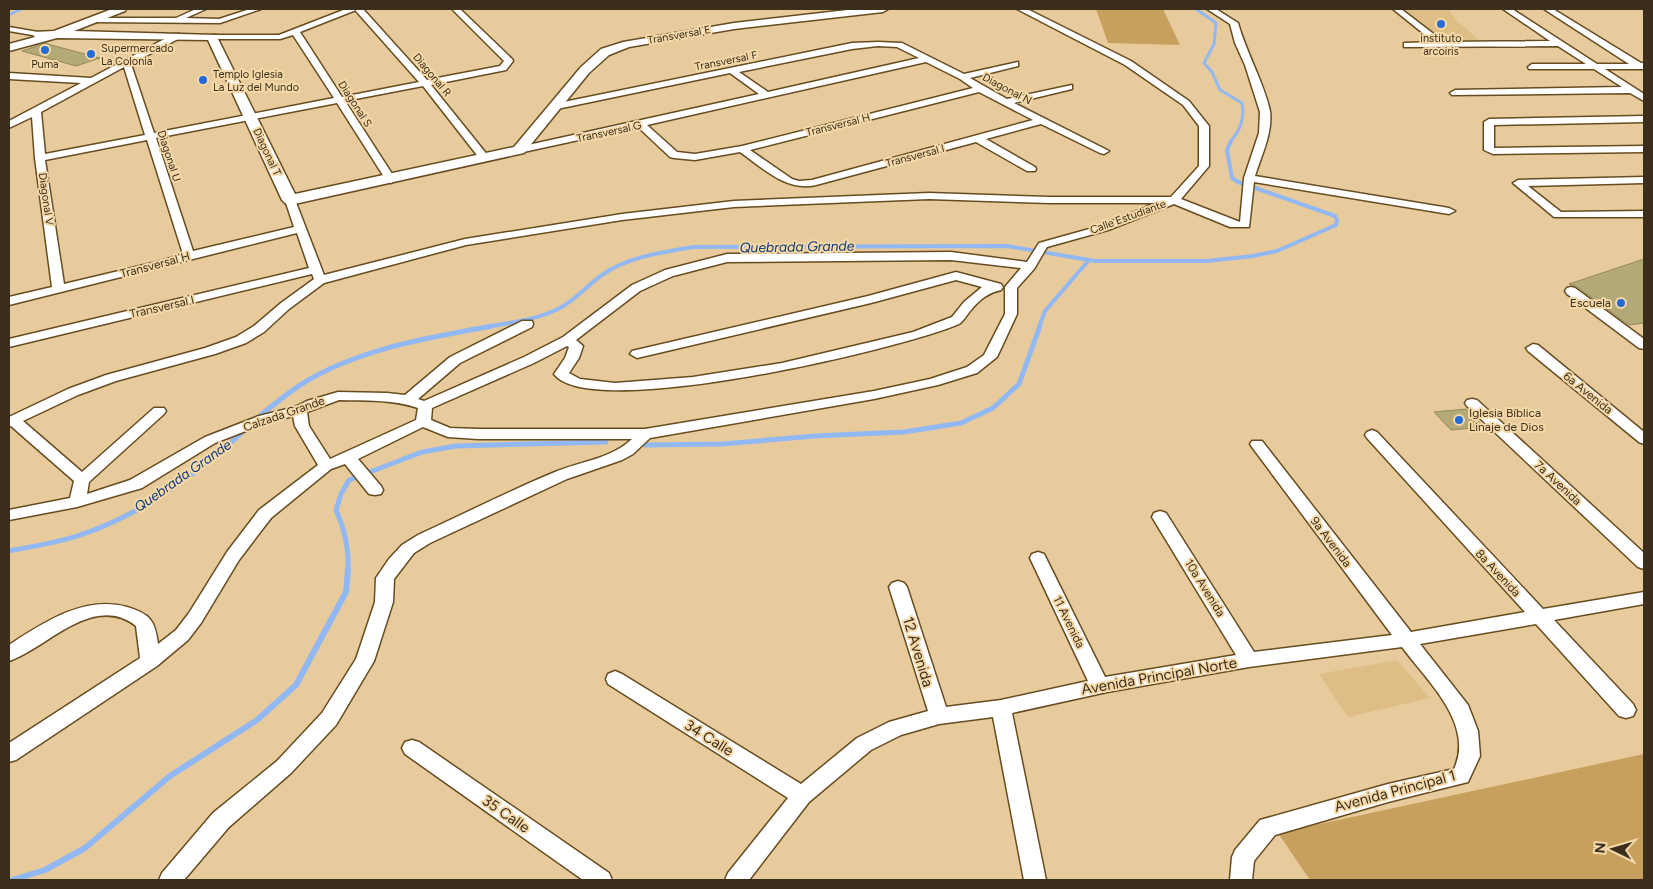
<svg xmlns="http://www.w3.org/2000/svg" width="1653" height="889" font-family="Figtree,sans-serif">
  <rect width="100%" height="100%" fill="#e8cb9c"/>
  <!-- built -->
  <g fill="#debd87">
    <path d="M 1402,9 L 1448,9 L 1456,20 L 1481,42 L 1444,41 Z"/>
    <path d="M 1397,660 L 1430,698 L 1348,717 L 1319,674 Z"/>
  </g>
  <!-- green -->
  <g fill="#c7a05e">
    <path d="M 1096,9 L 1163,9 L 1180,45 L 1108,43 Z"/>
    <path d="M 1644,754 L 1644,880 L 1310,880 L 1278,833 Z"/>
  </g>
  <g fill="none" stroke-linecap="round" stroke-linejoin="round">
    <!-- stream-far3 -->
    <g stroke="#92b8f3" stroke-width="3">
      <path d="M 1196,9 L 1216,23 L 1214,44 L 1204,63 L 1212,72 L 1220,90 L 1242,103 C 1245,118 1240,131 1230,142"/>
      <path d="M 11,14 L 21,9"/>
    </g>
    <!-- stream-far2 -->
    <g stroke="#92b8f3" stroke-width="4">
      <path d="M 485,327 C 509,323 534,320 556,310 C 574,302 586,286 602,275 C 627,257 663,252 693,247 L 1007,246 L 1095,261 L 1207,261 L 1253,256 L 1277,251 L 1336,225 L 1337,220 L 1335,216 L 1238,182 L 1232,178 L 1227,150 L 1231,141"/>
      <path d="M 1039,327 L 1045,311 L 1089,260"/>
    </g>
    <!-- stream-far1 -->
    <g stroke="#92b8f3" stroke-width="5">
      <path d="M 256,419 C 272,406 287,393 305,382 C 361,348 429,338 492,326"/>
      <path d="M 645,445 L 722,444 L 815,436 L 904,432 L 961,423 L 993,408 L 1019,384 L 1040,326"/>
      <path d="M 9,551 C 33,546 57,543 80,535 C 142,515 198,473 246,429"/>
      <path d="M 348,571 C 349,548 345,531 336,510 L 341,494 L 349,480 L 422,452 L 456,446 L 606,442"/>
    </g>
    <!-- stream -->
    <path stroke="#92b8f3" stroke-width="6" d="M 12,880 L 45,870 L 85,848 L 170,776 L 257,720 L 296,685 L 346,592 L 348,569"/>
  </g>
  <!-- building -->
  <g fill="#b4aa77" stroke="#938a58">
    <path d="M 45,43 L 51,45 L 100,58 L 76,66 L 22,51 Z"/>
    <path d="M 1644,259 L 1644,323 L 1629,325 L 1576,286 L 1569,284 Z"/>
    <path d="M 1466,409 L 1484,427 L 1451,430 L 1434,412 Z"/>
  </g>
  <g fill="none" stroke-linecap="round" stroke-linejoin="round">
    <!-- street casing -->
    <g stroke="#664c20" stroke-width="3">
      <g id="street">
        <path d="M 196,9 L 206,9 L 186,18 L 219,19 L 250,9 L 261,9 L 220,23 L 94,22 L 90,20 L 94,18 L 176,18 Z"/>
        <path d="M 346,9 L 363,9 L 427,80 L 500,66 L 504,61 L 452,9 L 460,9 L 512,59 L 513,61 L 506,70 L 431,85 L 489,157 L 484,160 L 480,159 L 423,86 L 345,101 L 396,180 L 391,183 L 386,180 L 337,103 L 156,138 L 193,251 L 294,227 L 285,200 L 290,197 L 295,200 L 324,275 L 465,239 L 622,214 L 734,201 L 929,193 L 1050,197 L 1171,197 L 1199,166 L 1199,126 L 1183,105 L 1125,65 L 1017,9 L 1027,9 L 1131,61 L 1189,101 L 1209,126 L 1209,166 L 1181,199 L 1240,222 L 1244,178 L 1259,133 L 1260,112 L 1245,65 L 1235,43 L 1230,24 L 1207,9 L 1216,9 L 1238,23 C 1246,52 1264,83 1270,111 C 1273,133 1261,156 1255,176 L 1449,208 L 1455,211 L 1449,214 L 1254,182 L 1249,227 L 1230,227 L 1174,204 L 1108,230 L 1047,247 L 1034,269 L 1017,288 L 1017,314 L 997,357 L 977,373 L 938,385 L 874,399 L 650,438 L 633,454 L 622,460 L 567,479 L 430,543 L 414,553 L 394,579 L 393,602 L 374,661 L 336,725 L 291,773 L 229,827 L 184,880 L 159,880 L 162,873 L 213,813 L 277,761 L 322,713 L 356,659 L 375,602 L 376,578 L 389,559 L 402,545 L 418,535 C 464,514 509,491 555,472 C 581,461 611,459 632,439 L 478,439 L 448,437 L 423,427 L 358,459 L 381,486 L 383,490 L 381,494 L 375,495 L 369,494 L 345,464 L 331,469 L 271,518 L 239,560 L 201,623 L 188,640 L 157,666 L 16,760 L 9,762 L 9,743 L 140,658 L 136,626 C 93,592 46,649 9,661 L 9,645 C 43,623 84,595 127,607 C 150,614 155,620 158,644 L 176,630 L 189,613 L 227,552 L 259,510 L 318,465 L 295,426 L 293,416 L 269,422 L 215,443 L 142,488 L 77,507 L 9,520 L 9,510 L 70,498 L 74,481 L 11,426 L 9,426 L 9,417 L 68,389 L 106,375 L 205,348 L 236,337 L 254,326 L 281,303 L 314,279 L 312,274 L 9,347 L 9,339 L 309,268 L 297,233 L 9,305 L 9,297 L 52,287 L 35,158 L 32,117 L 9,128 L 9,121 L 81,83 L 9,79 L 9,73 L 91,78 L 174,34 L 180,34 L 180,38 L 131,64 L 154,133 L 334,98 L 293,35 L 280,39 L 212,39 L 208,37 L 212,35 L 279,35 ZM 356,10 L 356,11 L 419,82 L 342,97 L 300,32 ZM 124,67 L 145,135 L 45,154 L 41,112 ZM 147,140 L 183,254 L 161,261 L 64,284 L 45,160 ZM 929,199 L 1050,203 L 1156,203 L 1100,226 L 1039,243 L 1027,262 L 951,252 L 727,254 L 665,270 L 632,285 L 563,337 L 524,357 L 424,401 L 418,399 L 460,363 L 532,327 L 533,324 L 532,321 L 522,321 L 450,357 L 405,395 L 387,393 L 338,392 L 307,401 L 295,407 L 259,416 L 205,437 L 130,480 L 87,494 L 89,482 L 164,414 L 166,411 L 164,408 L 154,408 L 82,472 L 23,421 L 78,395 L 116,381 L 215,354 L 246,343 L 264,332 L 289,309 L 324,283 L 466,245 L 622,220 L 734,207 ZM 951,260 L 1021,268 L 1005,287 L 1005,314 L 984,355 L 967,367 L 930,379 L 874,391 L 645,429 L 478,429 L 450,428 L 431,420 L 432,408 L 534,363 L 567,346 L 569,347 L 565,358 L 554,374 C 590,423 905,348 959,324 C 964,321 967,314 971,310 C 980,299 988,293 1001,290 L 1003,287 L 1001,284 L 956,272 L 868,296 L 632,351 L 630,354 L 637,358 L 871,303 L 956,280 L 982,287 L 964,302 L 952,317 L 913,332 L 782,363 L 693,377 L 615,383 L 580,379 L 569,373 L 579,358 L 583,346 L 576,340 L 640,291 L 673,276 L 727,262 ZM 339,400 C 365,401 392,399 418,408 L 416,420 L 330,459 L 309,426 L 307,412 Z"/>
        <path d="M 1393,9 L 1401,9 L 1444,42 L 1550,41 L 1503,9 L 1512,9 L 1597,64 L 1629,64 L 1544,9 L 1553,9 L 1641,63 L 1644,63 L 1644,69 L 1605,69 L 1644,94 L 1644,101 L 1630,93 L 1452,95 L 1450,93 L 1455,90 L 1622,87 L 1594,69 L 1529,69 L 1528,67 L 1532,64 L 1586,64 L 1558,46 L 1404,47 L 1404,43 L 1407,43 L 1434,42 Z"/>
        <path d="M 9,27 L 38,32 L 42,34 L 38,36 L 9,31 Z"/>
        <path d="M 878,42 L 902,43 L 964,74 L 1018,62 L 1018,66 L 970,78 L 1007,99 L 1072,85 L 1072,89 L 1014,103 L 1109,151 L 1104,154 L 1100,153 L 1041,124 L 986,139 L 1035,167 L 1036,169 L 1035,171 L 1027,171 L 976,142 L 816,185 C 786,192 763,168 740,152 L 695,160 L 674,158 L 670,157 L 638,127 L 519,153 L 514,150 L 519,147 L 759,94 L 730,73 L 557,109 L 554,108 L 554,104 L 852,43 ZM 878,46 L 897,47 L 919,58 L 768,92 L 739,72 L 852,49 ZM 926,62 L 960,79 L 973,88 L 742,146 L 695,154 L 677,152 L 647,125 ZM 979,92 L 1033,120 L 812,180 L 799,181 L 792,179 L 750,150 Z"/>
        <path d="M 1644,116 L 1644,122 L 1494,125 L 1494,148 L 1644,146 L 1644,152 L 1493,154 L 1484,150 L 1484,122 L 1489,119 Z"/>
        <path d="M 1644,177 L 1644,183 L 1528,186 L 1561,212 L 1644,211 L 1644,217 L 1554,217 L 1513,183 L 1518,180 Z"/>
        <path d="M 1571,287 L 1575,288 L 1644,339 L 1644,349 L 1639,348 L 1567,294 L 1565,291 L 1567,288 Z"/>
        <path d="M 1533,344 L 1538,345 L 1644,432 L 1644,444 L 1639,442 L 1528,351 L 1526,348 Z"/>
        <path d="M 1472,399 L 1477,400 L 1644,553 L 1644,569 L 1638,567 L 1467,406 L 1465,403 L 1467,400 Z"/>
        <path d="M 1372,430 L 1377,432 L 1543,609 L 1644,592 L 1644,604 L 1554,620 L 1633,704 L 1636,710 L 1633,716 L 1626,718 L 1619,716 L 1536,624 L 1420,644 L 1468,705 L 1478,731 L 1480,756 L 1468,782 L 1388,802 L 1275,835 L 1254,861 L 1252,880 L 1230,880 L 1232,857 L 1235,850 L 1260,820 L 1388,784 L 1454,769 C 1475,724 1427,681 1402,647 L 1249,667 L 1107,692 L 1012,713 L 1046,880 L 1024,880 L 993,717 L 939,724 L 901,735 L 871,750 L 809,802 L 749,880 L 725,880 L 728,873 L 788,798 L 608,684 L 606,679 L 608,674 L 615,671 L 622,674 L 801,784 L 857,738 L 889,722 L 928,711 L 889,587 L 892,583 L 898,581 L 904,583 L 907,587 L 946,707 L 1001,700 L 1088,681 L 1030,558 L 1032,554 L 1038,552 L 1044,554 L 1046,558 L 1105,677 L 1236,655 L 1152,517 L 1154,513 L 1160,511 L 1166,513 L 1254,652 L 1392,635 L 1252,447 L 1250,444 L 1252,441 L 1262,441 L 1411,632 L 1525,612 L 1367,438 L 1365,435 L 1367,432 Z"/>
        <path d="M 412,740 L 419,742 L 609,873 L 612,880 L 583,880 L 405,754 L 402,748 L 405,742 Z"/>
      </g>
    </g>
    <!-- secondary casing -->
    <g stroke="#664c20" stroke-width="3">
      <path id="secondary" d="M 112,9 L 126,9 L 125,11 L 74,31 L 216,35 L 295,194 L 514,147 L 581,67 L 601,49 L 623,42 L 734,23 L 856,9 L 888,9 L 883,12 L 734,29 L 629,47 L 609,55 L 589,73 L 524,153 L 290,205 L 285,203 L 282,200 L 208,40 L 57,38 L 9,51 L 9,44 L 35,37 L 32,34 L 34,32 L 54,31 Z"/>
    </g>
    <!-- street -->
    <use href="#street" fill="#fff" fill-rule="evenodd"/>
    <!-- secondary -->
    <use href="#secondary" fill="#fff" fill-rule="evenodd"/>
  </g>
  <!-- markers -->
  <g fill="#246bd7" stroke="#f5d8a8" stroke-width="2">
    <circle cx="1441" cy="24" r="5"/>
    <circle cx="45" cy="50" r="5"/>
    <circle cx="91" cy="54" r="5"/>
    <circle cx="203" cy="80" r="5"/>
    <circle cx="1621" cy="303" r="5"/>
    <circle cx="1459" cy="420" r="5"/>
  </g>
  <g text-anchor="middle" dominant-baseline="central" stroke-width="4" stroke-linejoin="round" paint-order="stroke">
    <!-- far-street labels -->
    <g font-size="11" fill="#3b2f1c" stroke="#f5d8a8">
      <text transform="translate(679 35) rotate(-10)">Transversal E</text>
      <text transform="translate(726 61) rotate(-11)">Transversal F</text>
      <text transform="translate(432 75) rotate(50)">Diagonal R</text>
      <text transform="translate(1007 89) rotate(28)">Diagonal N</text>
      <text transform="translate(355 104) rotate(57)">Diagonal S</text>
      <text transform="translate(838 125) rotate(-14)">Transversal H</text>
      <text transform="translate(609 132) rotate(-12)">Transversal G</text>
      <text transform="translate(267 152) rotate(65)">Diagonal T</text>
      <text transform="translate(169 156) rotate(72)">Diagonal U</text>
      <text transform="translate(915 156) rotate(-15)">Transversal I</text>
      <text transform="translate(46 199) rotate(82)">Diagonal V</text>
      <text transform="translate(1128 217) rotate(-20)">Calle Estudiante</text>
    </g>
    <!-- far-poi labels -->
    <g font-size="11" fill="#3b2f1c" stroke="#f5d8a8">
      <text x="1441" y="38">instituto<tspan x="1441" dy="13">arcoiris</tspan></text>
      <text x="101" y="48" text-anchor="start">Supermercado<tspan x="101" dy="13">La Colonia</tspan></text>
      <text x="45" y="64">Puma</text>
      <text x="213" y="74" text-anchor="start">Templo Iglesia<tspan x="213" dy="13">La Luz del Mundo</tspan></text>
    </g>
    <!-- street labels -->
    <g font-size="12" fill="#3b2f1c" stroke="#f5d8a8">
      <text transform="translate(155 265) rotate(-15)">Transversal H</text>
      <text transform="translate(162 307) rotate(-13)">Transversal I</text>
      <text transform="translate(1588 393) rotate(39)">6a Avenida</text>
      <text transform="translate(284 414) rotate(-19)">Calzada Grande</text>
      <text transform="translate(1558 483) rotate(43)">7a Avenida</text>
      <text transform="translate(1331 542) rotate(53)">9a Avenida</text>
      <text transform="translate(1498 573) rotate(47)">8a Avenida</text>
      <text transform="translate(1205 588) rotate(58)">10a Avenida</text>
      <text transform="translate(1069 622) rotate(64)">11 Avenida</text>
    </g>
    <!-- poi labels -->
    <g font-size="12" fill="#3b2f1c" stroke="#f5d8a8" text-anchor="end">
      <text x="1611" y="303">Escuela</text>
      <text x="1469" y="413" text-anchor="start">Iglesia Bíblica<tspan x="1469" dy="14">Linaje de Dios</tspan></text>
    </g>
    <!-- water labels -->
    <g font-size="14" font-style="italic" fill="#0f3978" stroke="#f5d8a8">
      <text transform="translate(797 247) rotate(-1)">Quebrada Grande</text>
      <text transform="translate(183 476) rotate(-35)">Quebrada Grande</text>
    </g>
    <!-- near-street labels -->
    <g font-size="15" fill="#3b2f1c" stroke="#f5d8a8">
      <text transform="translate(918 652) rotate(73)">12 Avenida</text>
      <text transform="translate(1159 676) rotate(-10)">Avenida Principal Norte</text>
      <text transform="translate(709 738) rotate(32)">34 Calle</text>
      <text transform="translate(1395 791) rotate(-15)">Avenida Principal 1</text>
      <text transform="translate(506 814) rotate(35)">35 Calle</text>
    </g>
  </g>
  <!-- border -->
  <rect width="1653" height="889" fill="none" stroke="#3b2f1c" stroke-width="20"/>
  <!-- north arrow -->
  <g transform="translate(1613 849) rotate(275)" stroke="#f5d8a8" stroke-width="4" paint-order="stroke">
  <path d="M0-4L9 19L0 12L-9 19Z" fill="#3b2f1c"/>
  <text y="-8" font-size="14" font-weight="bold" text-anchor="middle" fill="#3b2f1c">N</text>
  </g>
</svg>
